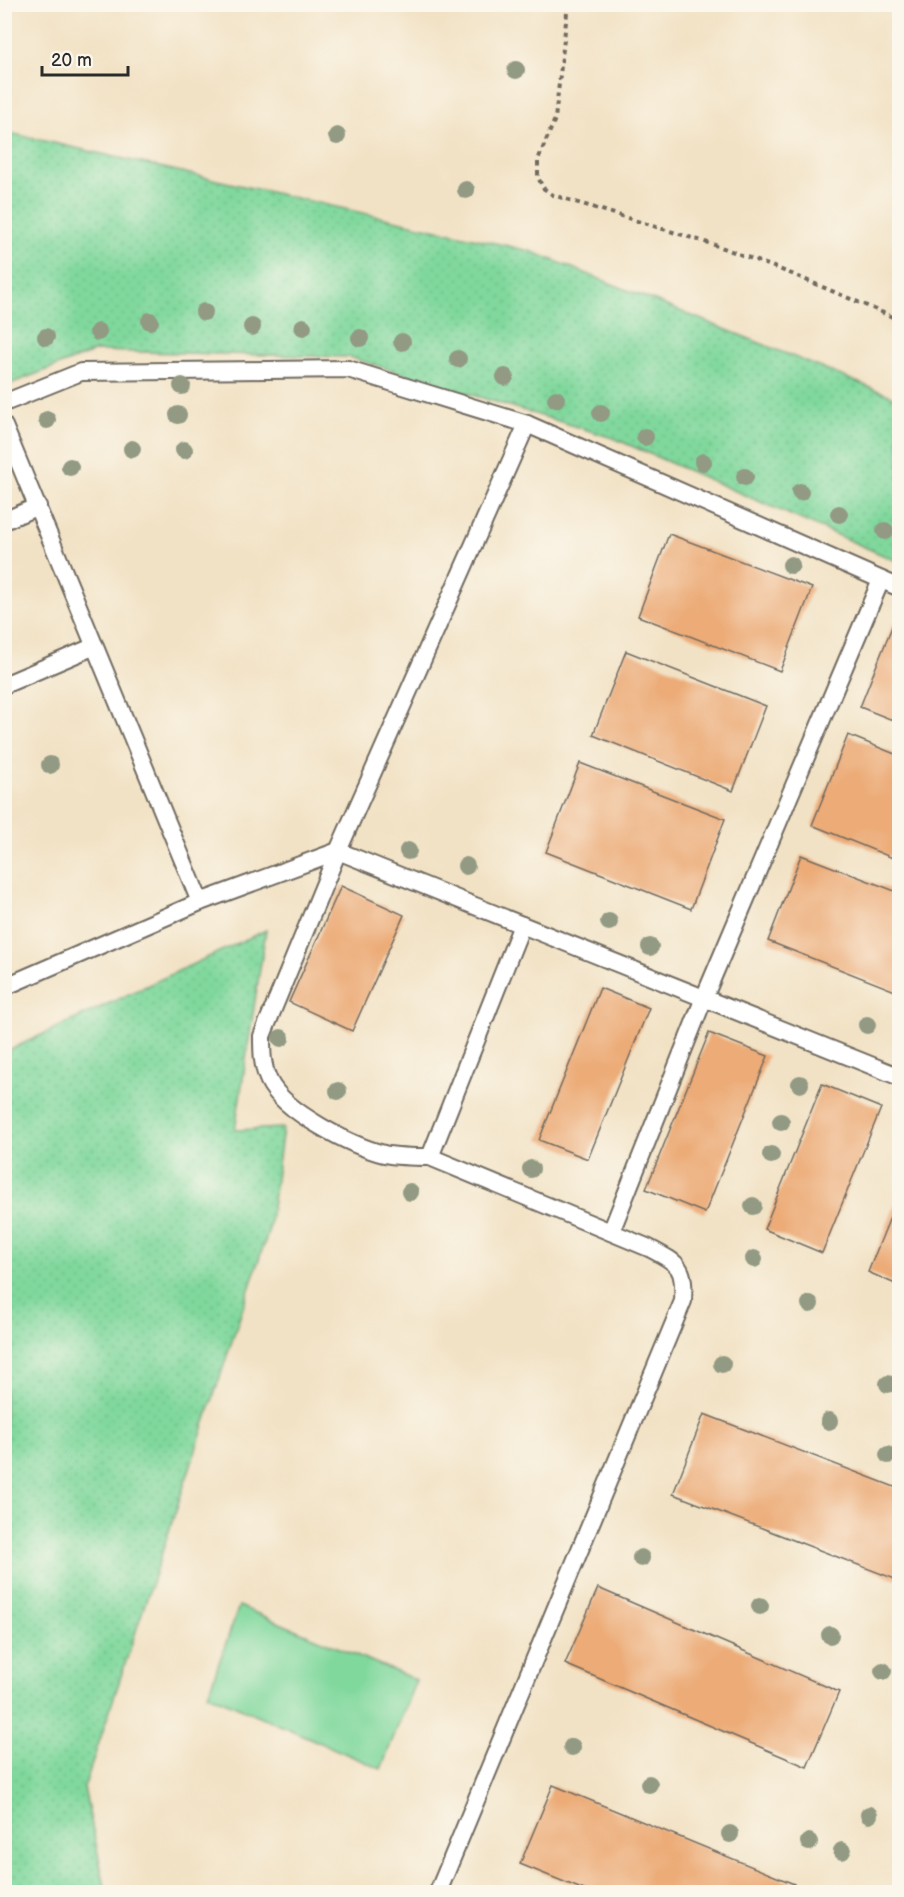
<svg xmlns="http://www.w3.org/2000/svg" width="904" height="1897" font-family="'Balsamiq Sans',sans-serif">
  <defs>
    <pattern id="grass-dots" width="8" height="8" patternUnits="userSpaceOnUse" patternTransform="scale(1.5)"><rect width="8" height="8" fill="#80d89d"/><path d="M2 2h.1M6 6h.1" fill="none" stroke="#6fba87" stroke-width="1.8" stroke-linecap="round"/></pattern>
  </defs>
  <rect width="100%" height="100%" fill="#fbf7ec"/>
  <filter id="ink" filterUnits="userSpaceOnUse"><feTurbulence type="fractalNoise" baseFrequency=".0167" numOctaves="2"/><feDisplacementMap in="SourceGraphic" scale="12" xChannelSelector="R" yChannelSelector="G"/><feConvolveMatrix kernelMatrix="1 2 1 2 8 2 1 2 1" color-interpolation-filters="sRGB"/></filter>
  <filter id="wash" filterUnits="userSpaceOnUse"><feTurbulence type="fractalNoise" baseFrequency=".008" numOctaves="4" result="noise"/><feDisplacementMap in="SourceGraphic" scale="24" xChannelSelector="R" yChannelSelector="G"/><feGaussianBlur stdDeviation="1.35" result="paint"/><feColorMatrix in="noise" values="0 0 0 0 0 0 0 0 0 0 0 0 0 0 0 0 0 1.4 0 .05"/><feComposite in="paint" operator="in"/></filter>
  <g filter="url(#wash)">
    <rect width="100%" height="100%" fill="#f2e2c5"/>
    <!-- grass -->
    <g fill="url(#grass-dots)" stroke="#568264" stroke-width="1.5">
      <path d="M 5,132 L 530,251 L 899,399 L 899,562 L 613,438 L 349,357 L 96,351 L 5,386 Z"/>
      <path d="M 266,930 L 235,1130 L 283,1128 L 269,1229 L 84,1788 L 106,1892 L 5,1892 L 5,1052 Z"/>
    </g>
    <!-- garden -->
    <path fill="#80d89d" stroke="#568264" stroke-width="1.5" d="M 239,1606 L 416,1680 L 381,1769 L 208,1694 Z"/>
    <g id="blocks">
      <!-- building -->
      <g fill="#ecab77">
        <path d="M 669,534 L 812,588 L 780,671 L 638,616 Z"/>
        <path d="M 893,624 L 900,627 L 900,723 L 860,707 Z"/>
        <path d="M 626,651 L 766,706 L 733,791 L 593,735 Z"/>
        <path d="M 848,735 L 900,756 L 900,861 L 812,825 Z"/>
        <path d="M 580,763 L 725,819 L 691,909 L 546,852 Z"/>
        <path d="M 801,855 L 900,893 L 900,993 L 768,941 Z"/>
        <path d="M 341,886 L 404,915 L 352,1031 L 289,1002 Z"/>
        <path d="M 600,988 L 649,1008 L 588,1159 L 539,1140 Z"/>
        <path d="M 709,1033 L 768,1056 L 705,1213 L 646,1189 Z"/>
        <path d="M 822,1084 L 881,1108 L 822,1253 L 764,1229 Z"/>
        <path d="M 899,1195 L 900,1196 L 900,1286 L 868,1272 Z"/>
        <path d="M 704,1414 L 900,1489 L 900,1581 L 673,1494 Z"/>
        <path d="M 598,1588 L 839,1692 L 807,1767 L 565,1664 Z"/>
        <path d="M 553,1785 L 794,1884 L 790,1892 L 589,1892 L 520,1864 Z"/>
      </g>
    </g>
  </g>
  <g filter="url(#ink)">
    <use href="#blocks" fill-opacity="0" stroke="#716b61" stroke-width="1.5"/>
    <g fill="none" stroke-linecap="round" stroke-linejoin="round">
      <!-- service casing -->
      <g stroke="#716b61" stroke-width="20">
        <g id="service">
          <path d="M 4,403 L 81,372 L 348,369 L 527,424 L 900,588"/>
          <path d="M 527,424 L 338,851 L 900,1077"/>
          <path d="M 4,426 L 200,902"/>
          <path d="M 4,521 L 38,506"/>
          <path d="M 4,685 L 95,646"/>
          <path d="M 338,851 L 262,1036 C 262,1052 262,1066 269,1081 C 284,1112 352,1146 384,1154 C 399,1157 415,1157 430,1157 L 649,1248 C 679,1264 685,1266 683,1301 L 438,1892"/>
          <path d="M 4,987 L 200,902 L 338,851"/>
          <path d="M 430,1157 L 522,925"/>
          <path d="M 611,1232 L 704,998 L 881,580"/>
        </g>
      </g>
      <!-- path -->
      <path stroke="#716b61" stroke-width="4" stroke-dasharray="4.5 4.5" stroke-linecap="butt" d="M 568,4 L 555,119 L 538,160 L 538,177 L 543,188 L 553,195 L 718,246 L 792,274 L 900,320"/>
      <!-- service -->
      <use href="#service" stroke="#fff" stroke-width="16"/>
    </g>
    <!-- trees -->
    <g fill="#929a83">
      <circle cx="516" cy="70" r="9"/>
      <circle cx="337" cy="136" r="9"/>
      <circle cx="466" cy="190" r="9"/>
      <circle cx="204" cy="312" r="9"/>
      <circle cx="150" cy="321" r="9"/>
      <circle cx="252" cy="327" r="9"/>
      <circle cx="303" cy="327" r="9"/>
      <circle cx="98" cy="332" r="9"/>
      <circle cx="46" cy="337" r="9"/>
      <circle cx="360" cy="338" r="9"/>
      <circle cx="402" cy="342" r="9"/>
      <circle cx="458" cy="359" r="9"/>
      <circle cx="505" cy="377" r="9"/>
      <circle cx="182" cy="386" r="9"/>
      <circle cx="556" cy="399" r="9"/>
      <circle cx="601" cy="413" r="9"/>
      <circle cx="178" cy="415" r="9"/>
      <circle cx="47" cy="420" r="9"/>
      <circle cx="645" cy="437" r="9"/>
      <circle cx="132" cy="449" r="9"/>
      <circle cx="184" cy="450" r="9"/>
      <circle cx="703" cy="462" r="9"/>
      <circle cx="70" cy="467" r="9"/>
      <circle cx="745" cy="477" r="9"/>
      <circle cx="800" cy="492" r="9"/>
      <circle cx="839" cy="514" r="9"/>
      <circle cx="885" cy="531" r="9"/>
      <circle cx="791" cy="565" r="9"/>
      <circle cx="50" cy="765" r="9"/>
      <circle cx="408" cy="851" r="9"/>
      <circle cx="466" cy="866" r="9"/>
      <circle cx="609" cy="922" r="9"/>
      <circle cx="650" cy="947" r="9"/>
      <circle cx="867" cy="1025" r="9"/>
      <circle cx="281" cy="1038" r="9"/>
      <circle cx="800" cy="1084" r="9"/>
      <circle cx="338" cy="1091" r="9"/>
      <circle cx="781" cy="1122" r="9"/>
      <circle cx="771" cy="1155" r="9"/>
      <circle cx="531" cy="1169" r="9"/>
      <circle cx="410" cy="1192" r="9"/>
      <circle cx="753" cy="1206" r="9"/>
      <circle cx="754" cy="1259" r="9"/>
      <circle cx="810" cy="1304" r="9"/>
      <circle cx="722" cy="1364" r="9"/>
      <circle cx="888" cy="1384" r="9"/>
      <circle cx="829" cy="1421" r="9"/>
      <circle cx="888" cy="1455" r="9"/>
      <circle cx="641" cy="1558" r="9"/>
      <circle cx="760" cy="1606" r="9"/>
      <circle cx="830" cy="1635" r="9"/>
      <circle cx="883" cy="1671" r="9"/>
      <circle cx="572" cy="1747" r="9"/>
      <circle cx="649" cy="1784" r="9"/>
      <circle cx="869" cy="1815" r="9"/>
      <circle cx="730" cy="1834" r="9"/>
      <circle cx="809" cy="1842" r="9"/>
      <circle cx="842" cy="1851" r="9"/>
    </g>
  </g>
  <!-- margin -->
  <rect width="904" height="1897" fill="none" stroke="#fbf7ec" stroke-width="24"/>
  <!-- scale -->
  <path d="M42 66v9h86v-9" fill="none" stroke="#2b2b2b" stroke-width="3"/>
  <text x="51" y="66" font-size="18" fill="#2b2b2b" stroke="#fbf7ec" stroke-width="4.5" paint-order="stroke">20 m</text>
</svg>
